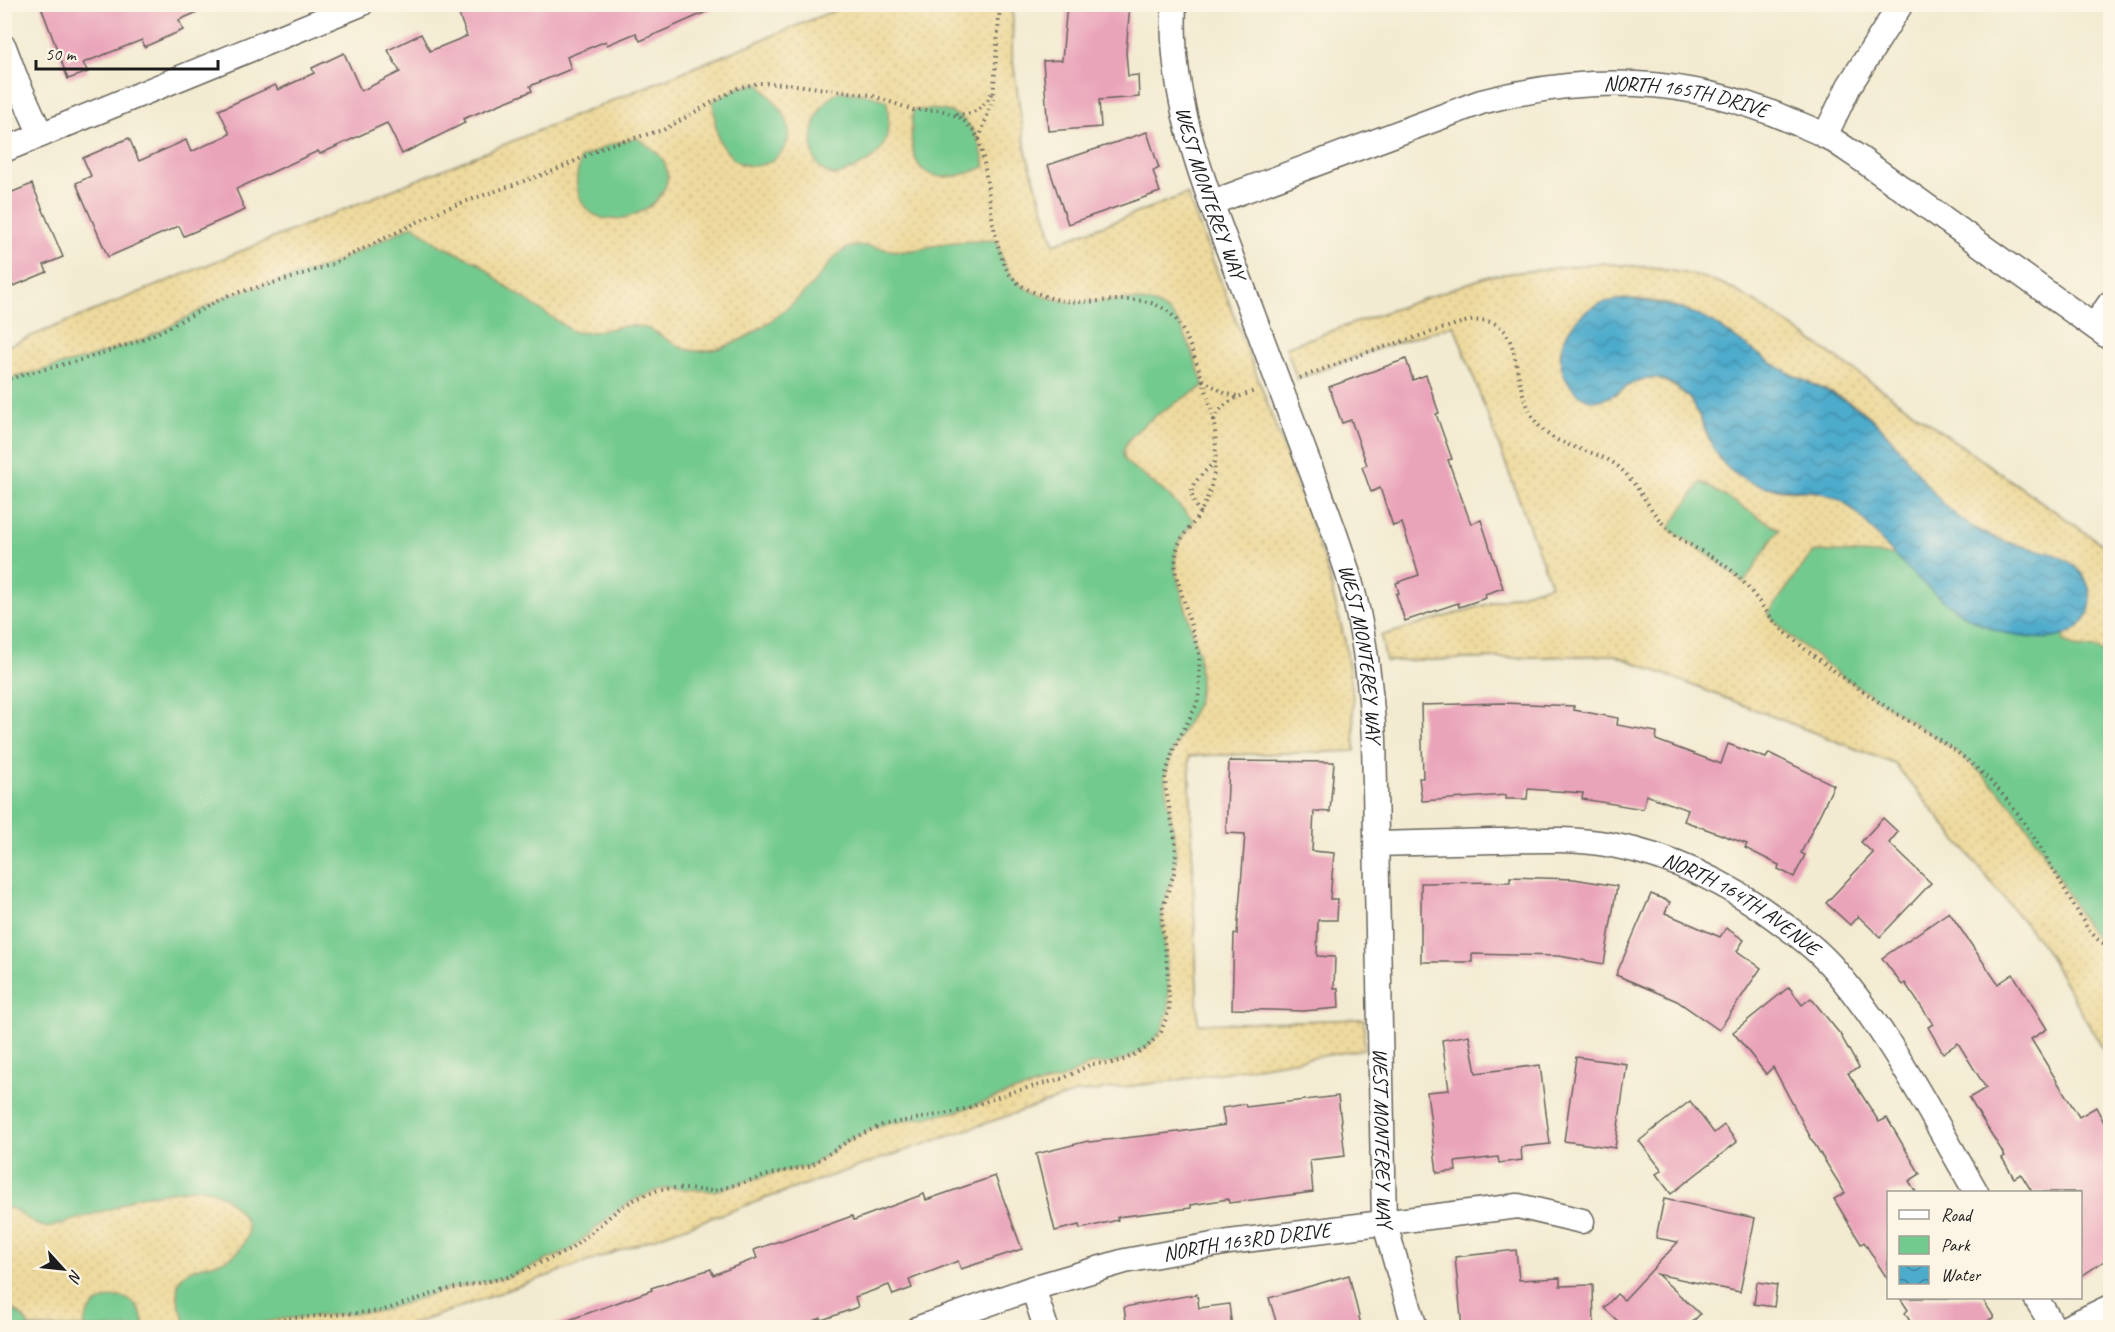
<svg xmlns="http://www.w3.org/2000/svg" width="2115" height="1332" font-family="Caveat,sans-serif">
  <defs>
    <pattern id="sand-dots" width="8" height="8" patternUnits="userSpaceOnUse" patternTransform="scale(1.5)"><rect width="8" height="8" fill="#eeda9e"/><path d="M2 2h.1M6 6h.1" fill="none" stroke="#ccba88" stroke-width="1.8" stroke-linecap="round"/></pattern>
    <pattern id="water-waves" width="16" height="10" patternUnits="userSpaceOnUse" patternTransform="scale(1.5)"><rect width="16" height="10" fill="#4dabcc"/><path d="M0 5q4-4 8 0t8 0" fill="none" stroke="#3f8aa5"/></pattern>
  </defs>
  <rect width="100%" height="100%" fill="#fcf5e5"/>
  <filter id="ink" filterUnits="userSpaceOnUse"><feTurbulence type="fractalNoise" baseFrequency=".0167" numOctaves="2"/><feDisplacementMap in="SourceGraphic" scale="12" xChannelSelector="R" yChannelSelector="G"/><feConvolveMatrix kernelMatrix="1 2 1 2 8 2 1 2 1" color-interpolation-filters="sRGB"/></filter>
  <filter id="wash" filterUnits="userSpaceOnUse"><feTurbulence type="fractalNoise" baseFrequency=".008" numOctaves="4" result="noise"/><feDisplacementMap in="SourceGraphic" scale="24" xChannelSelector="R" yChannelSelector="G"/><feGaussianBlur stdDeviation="1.35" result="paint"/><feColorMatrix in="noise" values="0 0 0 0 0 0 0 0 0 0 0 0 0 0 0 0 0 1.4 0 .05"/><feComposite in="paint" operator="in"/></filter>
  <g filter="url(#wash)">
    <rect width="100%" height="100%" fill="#f3ebd1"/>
    <!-- green -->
    <g fill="#73ca8f" stroke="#487356" stroke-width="1.5">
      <path d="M 848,5 L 1013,5 L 1012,55 L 1026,152 L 1054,244 L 1187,194 L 1262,389 L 1326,566 L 1345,642 L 1352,688 L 1355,751 L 1189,756 L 1198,1024 L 1178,1080 L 1075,1093 L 795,1188 L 404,1327 L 5,1328 L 5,347 Z"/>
      <path d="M 1599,263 C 1639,267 1682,269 1720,283 C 1736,290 1750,299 1765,308 L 2110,550 L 2110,1061 L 2044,947 L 1895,764 L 1615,655 L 1386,661 L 1381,636 L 1551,585 L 1454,325 L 1368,352 L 1297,379 L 1286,347 L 1489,276 Z"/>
    </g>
    <!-- sand -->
    <g fill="url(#sand-dots)" stroke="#857b5d" stroke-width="1.5" fill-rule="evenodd">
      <path d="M 848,5 L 1013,5 L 1012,55 L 1026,152 L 1054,244 L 1187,194 L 1262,389 L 1326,566 L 1345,642 L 1352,688 L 1355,751 L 1189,756 L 1198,1024 L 1364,1019 L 1364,1049 L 1178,1080 L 1075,1093 L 795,1188 L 404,1327 L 237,1327 L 282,1319 L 381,1311 L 445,1290 L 508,1277 L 570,1250 L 620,1208 L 636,1199 L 658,1190 L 672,1188 L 714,1191 L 775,1173 L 810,1166 L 851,1139 L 882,1125 L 959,1111 L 1009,1093 L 1064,1078 L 1091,1064 L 1112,1063 L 1126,1059 L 1146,1048 L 1161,1032 L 1169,1010 L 1168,976 L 1162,922 L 1163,907 L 1174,873 L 1176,858 L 1175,839 L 1166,790 L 1165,776 L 1174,748 L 1197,704 L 1200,687 L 1199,654 L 1176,574 C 1173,550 1178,539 1194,521 L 1167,494 L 1126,462 C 1124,458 1122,454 1124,449 C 1130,427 1185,398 1204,386 C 1196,365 1187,330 1172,315 C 1147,291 1111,303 1080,302 C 1064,302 1050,299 1036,293 C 1023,288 1012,279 1005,266 C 1001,258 1000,249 997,240 C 980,241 963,241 947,243 C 931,245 914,253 897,251 C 880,249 860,241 844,250 C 830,258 821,276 810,287 C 784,313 736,353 697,351 C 674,351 659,327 635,326 C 614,324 592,337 572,331 L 503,284 L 479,263 L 438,244 L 413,225 L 330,265 L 291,278 L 229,295 L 165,329 L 142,340 L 84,359 L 5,380 L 5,347 ZM 759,83 C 769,97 783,107 788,124 C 795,153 762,175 738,162 C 731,159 724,148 720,142 C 714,129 715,115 713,101 L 738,88 ZM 838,91 L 871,95 L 887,101 C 891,134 888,155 855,168 C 848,171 840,176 833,175 C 804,168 810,126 822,107 C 826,101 832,96 838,91 ZM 913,110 C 922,110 933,109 942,110 C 971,114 981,142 985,167 C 926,191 905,172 913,110 ZM 637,138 C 648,146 662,153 666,167 C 680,209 586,250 577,186 C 575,177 579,167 581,158 L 609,145 Z"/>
      <path d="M 1599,263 C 1639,267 1682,269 1720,283 C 1736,290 1750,299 1765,308 L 2110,550 L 2110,656 L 2097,649 L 2074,647 L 2064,641 L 2064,636 C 2076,630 2081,621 2088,610 C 2092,603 2091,595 2089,588 C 2077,551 2032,552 2002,540 C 1987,535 1974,528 1961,520 C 1924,494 1907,451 1875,421 C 1846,394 1806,384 1772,364 C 1751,352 1734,335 1713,323 C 1679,303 1623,287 1587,311 C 1577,317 1571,328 1565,339 C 1554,356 1564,378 1576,392 L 1616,395 L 1633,382 L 1643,378 L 1658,378 L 1672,385 L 1689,398 L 1695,407 L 1709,439 L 1734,473 L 1755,484 L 1781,490 L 1822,492 L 1840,499 L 1858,514 L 1895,555 L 1817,551 L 1812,553 L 1768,614 L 1790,636 L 1837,673 L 1949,746 C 1976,767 2001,790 2021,818 C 2047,853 2065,892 2088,929 L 2097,939 L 2110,948 L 2110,1061 L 2044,947 L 1895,764 L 1615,655 L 1386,661 L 1381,636 L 1551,585 L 1454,325 L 1368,352 L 1297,379 L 1286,347 L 1489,276 ZM 1701,482 L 1779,529 L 1744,583 L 1719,562 L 1669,529 Z"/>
      <path d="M 198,1188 C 211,1188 222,1195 231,1203 C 241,1213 252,1224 246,1239 C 231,1273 195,1258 181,1278 C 172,1291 182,1315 188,1327 L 144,1327 C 140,1279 84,1296 84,1327 L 29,1327 C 25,1316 16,1310 5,1306 L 5,1206 L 15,1210 L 35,1224 L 48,1228 L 117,1207 L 135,1197 Z"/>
    </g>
    <!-- water -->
    <path fill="url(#water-waves)" stroke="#346474" stroke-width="1.5" d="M 1630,299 C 1659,303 1689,308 1715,324 C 1740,340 1762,359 1789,373 C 1819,389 1852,399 1877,424 C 1911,456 1928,498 1968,524 C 1980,532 1993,538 2006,542 C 2030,550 2063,550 2080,572 C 2092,587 2095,607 2083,622 C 2071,637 2051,640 2033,638 C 1971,633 1927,590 1886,546 C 1874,533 1864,518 1849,506 C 1813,477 1774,502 1734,473 C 1699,448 1709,394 1661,379 C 1628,369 1605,422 1574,390 C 1547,362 1565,320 1597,305 C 1607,300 1619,300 1630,299 Z"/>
    <g id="blocks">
      <!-- building -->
      <g fill="#eaa4ba">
        <path d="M 40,4 L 214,4 L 214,5 L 179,20 L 183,30 L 144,47 L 142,40 L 83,63 L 88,72 L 68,79 Z"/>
        <path d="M 455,4 L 724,4 L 640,41 L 636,33 L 607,45 L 606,41 L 567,57 L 571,69 L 530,86 L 532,91 L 463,119 L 465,123 L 402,154 L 387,123 L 320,154 L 318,151 L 236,189 L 245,210 L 184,236 L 179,226 L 108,257 L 76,183 L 91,176 L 83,158 L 129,138 L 139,161 L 186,140 L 191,152 L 230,134 L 219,110 L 275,85 L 278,90 L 314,73 L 312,68 L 344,53 L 361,91 L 400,72 L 388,50 L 421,34 L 430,51 L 467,36 Z"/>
        <path d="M 1067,4 L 1130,4 L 1126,52 L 1128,76 L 1138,75 L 1139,97 L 1099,100 L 1101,127 L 1048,131 L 1043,61 L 1062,60 Z"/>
        <path d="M 1147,132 L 1159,168 L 1153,171 L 1160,192 L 1068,224 L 1048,165 Z"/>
        <path d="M 32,184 L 63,257 L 44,265 L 47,272 L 4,290 L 5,195 Z"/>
        <path d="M 1406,359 L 1413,380 L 1426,375 L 1439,413 L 1436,414 L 1452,459 L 1448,460 L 1471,524 L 1481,520 L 1503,588 L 1485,594 L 1486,598 L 1459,607 L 1458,603 L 1405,621 L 1396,594 L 1399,593 L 1396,583 L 1419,575 L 1402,523 L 1393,526 L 1380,488 L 1371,492 L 1362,467 L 1367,465 L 1351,420 L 1342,423 L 1329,387 Z"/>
        <path d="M 1503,703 L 1574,706 L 1574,710 L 1618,718 L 1617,725 L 1657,732 L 1656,740 L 1721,764 L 1728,744 L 1766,758 L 1769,753 L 1834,785 L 1801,853 L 1805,855 L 1794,877 L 1778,869 L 1779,865 L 1745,848 L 1747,844 L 1684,821 L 1688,810 L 1646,795 L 1643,809 L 1582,799 L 1583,793 L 1528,789 L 1527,799 L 1506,799 L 1506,795 L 1422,801 L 1419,778 L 1423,778 L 1421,705 Z"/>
        <path d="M 1229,761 L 1334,762 L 1330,812 L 1314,811 L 1312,851 L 1334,853 L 1330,899 L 1338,899 L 1337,920 L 1318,920 L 1317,956 L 1335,957 L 1334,988 L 1338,988 L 1339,1008 L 1303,1011 L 1232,1009 L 1234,934 L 1237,934 L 1245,834 L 1226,833 Z"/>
        <path d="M 1883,818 L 1898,832 L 1889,843 L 1931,883 L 1880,937 L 1858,916 L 1850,925 L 1826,903 L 1873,853 L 1861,842 Z"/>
        <path d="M 1510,877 L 1574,879 L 1617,886 L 1604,964 L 1559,956 L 1472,954 L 1472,962 L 1421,962 L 1421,883 L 1510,882 Z"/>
        <path d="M 1651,894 L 1670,902 L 1665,913 L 1720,937 L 1726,928 L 1744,940 L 1737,951 L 1761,968 L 1719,1030 L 1677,1001 L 1616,975 Z"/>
        <path d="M 1949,912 L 1998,984 L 2013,974 L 2047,1029 L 2031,1039 L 2079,1117 L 2096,1107 L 2110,1134 L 2110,1257 L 2080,1277 L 2080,1192 L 2032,1192 L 2021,1174 L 2014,1178 L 2002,1158 L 2005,1156 L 1969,1098 L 1986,1088 L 1958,1043 L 1943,1053 L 1928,1027 L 1933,1024 L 1905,983 L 1902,985 L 1882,958 Z"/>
        <path d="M 1789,987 L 1802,1005 L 1811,998 L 1840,1034 L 1859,1068 L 1848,1073 L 1879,1122 L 1887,1118 L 1920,1174 L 1909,1181 L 1916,1192 L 1888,1192 L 1888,1280 L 1864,1242 L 1861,1244 L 1834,1199 L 1845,1193 L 1812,1140 L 1773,1067 L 1766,1074 L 1733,1032 Z"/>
        <path d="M 1469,1035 L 1476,1073 L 1540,1065 L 1550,1144 L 1521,1147 L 1522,1160 L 1499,1163 L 1498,1157 L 1455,1162 L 1456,1171 L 1437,1173 L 1427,1092 L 1449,1090 L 1442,1040 Z"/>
        <path d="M 1576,1057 L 1627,1064 L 1615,1148 L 1564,1141 Z"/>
        <path d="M 1338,1096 L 1345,1156 L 1310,1160 L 1313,1192 L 1229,1203 L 1228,1199 L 1191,1205 L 1191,1208 L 1117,1217 L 1118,1220 L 1080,1229 L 1079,1225 L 1055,1231 L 1036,1154 L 1088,1141 L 1089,1142 L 1178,1132 L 1225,1125 L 1222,1108 L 1245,1104 L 1246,1107 Z"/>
        <path d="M 1690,1101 L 1714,1133 L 1724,1125 L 1737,1142 L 1671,1194 L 1656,1174 L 1662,1170 L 1639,1141 Z"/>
        <path d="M 995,1176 L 1022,1249 L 961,1269 L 958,1261 L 909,1280 L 912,1288 L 893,1295 L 889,1285 L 855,1297 L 858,1307 L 822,1320 L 821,1318 L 797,1328 L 555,1328 L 555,1325 L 652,1290 L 651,1288 L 711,1269 L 713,1275 L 757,1258 L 754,1250 L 779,1241 L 780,1242 L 852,1216 L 854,1220 L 924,1194 L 926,1200 Z"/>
        <path d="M 1664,1199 L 1755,1218 L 1740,1292 L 1657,1274 L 1700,1314 L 1687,1328 L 1625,1328 L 1604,1308 L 1617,1294 L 1624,1300 L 1678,1242 L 1656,1238 Z"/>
        <path d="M 1516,1250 L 1519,1280 L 1560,1278 L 1560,1286 L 1593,1285 L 1594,1328 L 1462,1328 L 1455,1257 Z"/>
        <path d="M 1349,1275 L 1361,1325 L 1349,1328 L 1278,1328 L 1269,1298 Z"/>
        <path d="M 1757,1282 L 1777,1285 L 1774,1307 L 1754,1304 Z"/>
        <path d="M 1197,1294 L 1199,1308 L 1229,1304 L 1232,1328 L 1127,1328 L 1124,1307 Z"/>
        <path d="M 1900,1298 L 1982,1298 L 1994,1317 L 1977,1328 L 1914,1328 L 1905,1313 L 1908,1310 Z"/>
      </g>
    </g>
  </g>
  <g filter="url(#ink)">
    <use href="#blocks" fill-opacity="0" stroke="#67645b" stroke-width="1.5"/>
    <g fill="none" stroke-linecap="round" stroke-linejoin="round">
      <!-- street casing -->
      <g stroke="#67645b" stroke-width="27">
        <g id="street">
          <path id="s1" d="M 1174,4 C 1169,99 1203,181 1235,267 C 1259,331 1283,395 1307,459 C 1324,504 1342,549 1354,596 C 1366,643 1371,691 1374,739 L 1384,1221 L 1415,1328"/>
          <path d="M 4,47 L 16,79 L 41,135"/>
          <path d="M 1825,136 L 1849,86 L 1901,4"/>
          <path d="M 4,150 L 361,4"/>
          <path id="s2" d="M 1211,203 L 1481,102 C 1587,74 1687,76 1789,120 C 1801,125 1815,130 1826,136 C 1838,143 1849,151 1861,159 L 2110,338"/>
          <path d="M 2094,326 L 2110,303"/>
          <path id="s3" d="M 1376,844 C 1416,843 1455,842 1494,841 C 1534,840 1574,838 1612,845 C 1676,857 1733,886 1784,925 C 1802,938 1820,952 1835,970 C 1892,1037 1932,1117 1976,1192"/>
          <path d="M 1033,1288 L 1046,1328"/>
          <path d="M 2036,1298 L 2054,1328"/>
          <path id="s4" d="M 919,1328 L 1033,1288 L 1125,1261 L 1229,1242 L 1518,1206 L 1582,1221"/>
          <path d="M 2066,1328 L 2110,1307"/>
        </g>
      </g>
      <!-- path -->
      <g stroke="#67645b" stroke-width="4" stroke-dasharray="1.5 4.5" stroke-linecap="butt">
        <path d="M 956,114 C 973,116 985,107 992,92"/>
        <path d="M 979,139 L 993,99 L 1000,4"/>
        <path d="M 1300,378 L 1368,352 L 1464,322 C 1521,311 1511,361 1524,397 C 1527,406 1531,414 1536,422 C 1555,449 1590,447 1615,464 C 1636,480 1646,505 1663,524 C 1681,544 1710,553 1731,570 C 1749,585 1760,605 1775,622 C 1784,632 1795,641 1805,649 C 1836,673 1869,696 1902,717 C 1931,735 1960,751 1984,775 C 2030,819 2055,876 2088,929 L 2097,939 L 2110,948"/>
        <path d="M 4,380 L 84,359 L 142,340 L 165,329 L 229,295 L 291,278 L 330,265 L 444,209 L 556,170 L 609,145 L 663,130 L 738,88 L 759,83 L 788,84 L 871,95 L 913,110 L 941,110 L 961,118 L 974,131 L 979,140 C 990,177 990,248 1011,276 C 1019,286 1030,291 1042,295 C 1071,307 1101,299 1131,300 C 1147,300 1162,305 1173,316 C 1188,331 1208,394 1213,416 C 1218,446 1217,482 1202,509 C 1187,537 1172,537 1176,574 L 1199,654 L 1200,687 L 1197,704 L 1174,748 L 1165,776 L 1166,790 L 1175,839 L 1176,858 L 1174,873 L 1163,907 L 1162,922 L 1168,976 L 1169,1010 L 1161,1032 L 1146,1048 L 1126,1059 L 1112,1063 L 1091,1064 L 1064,1078 L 1009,1093 L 959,1111 L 882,1125 L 851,1139 L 810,1166 L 775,1173 L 714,1191 L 672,1188 L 658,1190 L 636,1199 L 620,1208 L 570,1250 L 508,1277 L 445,1290 L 381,1311 L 282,1319 L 237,1328"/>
        <path d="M 1203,380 L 1226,394 L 1239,396"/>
        <path d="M 1214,420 C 1221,402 1239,396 1256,391"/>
        <path d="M 1200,513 C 1182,487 1197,481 1214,462"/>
      </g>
      <!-- street -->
      <use href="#street" stroke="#fff" stroke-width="24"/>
    </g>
  </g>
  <g text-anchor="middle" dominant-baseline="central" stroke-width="5" stroke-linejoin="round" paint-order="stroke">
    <!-- street labels -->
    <g font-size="21" fill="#1c1c1c" stroke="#fcf5e5">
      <text stroke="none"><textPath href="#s2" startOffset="496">NORTH 165TH DRIVE</textPath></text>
      <text stroke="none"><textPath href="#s1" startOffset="194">WEST MONTEREY WAY</textPath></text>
      <text stroke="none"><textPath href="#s1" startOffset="680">WEST MONTEREY WAY</textPath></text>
      <text stroke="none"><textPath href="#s3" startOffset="380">NORTH 164TH AVENUE</textPath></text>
      <text stroke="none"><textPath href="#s1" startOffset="1166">WEST MONTEREY WAY</textPath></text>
      <text stroke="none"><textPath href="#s4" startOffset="340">NORTH 163RD DRIVE</textPath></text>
    </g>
  </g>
  <!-- margin -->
  <rect width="2115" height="1332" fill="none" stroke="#fcf5e5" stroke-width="24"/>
  <!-- legend -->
  <rect x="1887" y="1191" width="195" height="108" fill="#fcf5e5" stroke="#a29e95" stroke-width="1.5"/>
  <rect x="1899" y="1210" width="30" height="9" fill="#ffffff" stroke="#a29e95" stroke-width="1.5"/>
  <text x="1941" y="1221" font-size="18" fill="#1c1c1c">Road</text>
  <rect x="1899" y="1236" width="30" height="18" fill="#73ca8f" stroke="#a29e95" stroke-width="1.5"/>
  <text x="1941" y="1251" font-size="18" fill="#1c1c1c">Park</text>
  <rect x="1899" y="1266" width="30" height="18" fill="url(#water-waves)" stroke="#a29e95" stroke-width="1.5"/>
  <text x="1941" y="1281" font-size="18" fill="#1c1c1c">Water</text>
  <!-- north arrow -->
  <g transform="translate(63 1269) rotate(117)" stroke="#fcf5e5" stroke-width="4.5" paint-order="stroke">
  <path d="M0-4.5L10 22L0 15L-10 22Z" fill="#1c1c1c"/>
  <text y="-9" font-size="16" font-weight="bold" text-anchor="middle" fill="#1c1c1c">N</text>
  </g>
  <!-- scale -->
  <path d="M36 60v9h182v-9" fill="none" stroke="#1c1c1c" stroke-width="3"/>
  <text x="45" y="60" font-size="18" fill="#1c1c1c" stroke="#fcf5e5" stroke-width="4.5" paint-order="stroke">50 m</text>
</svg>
